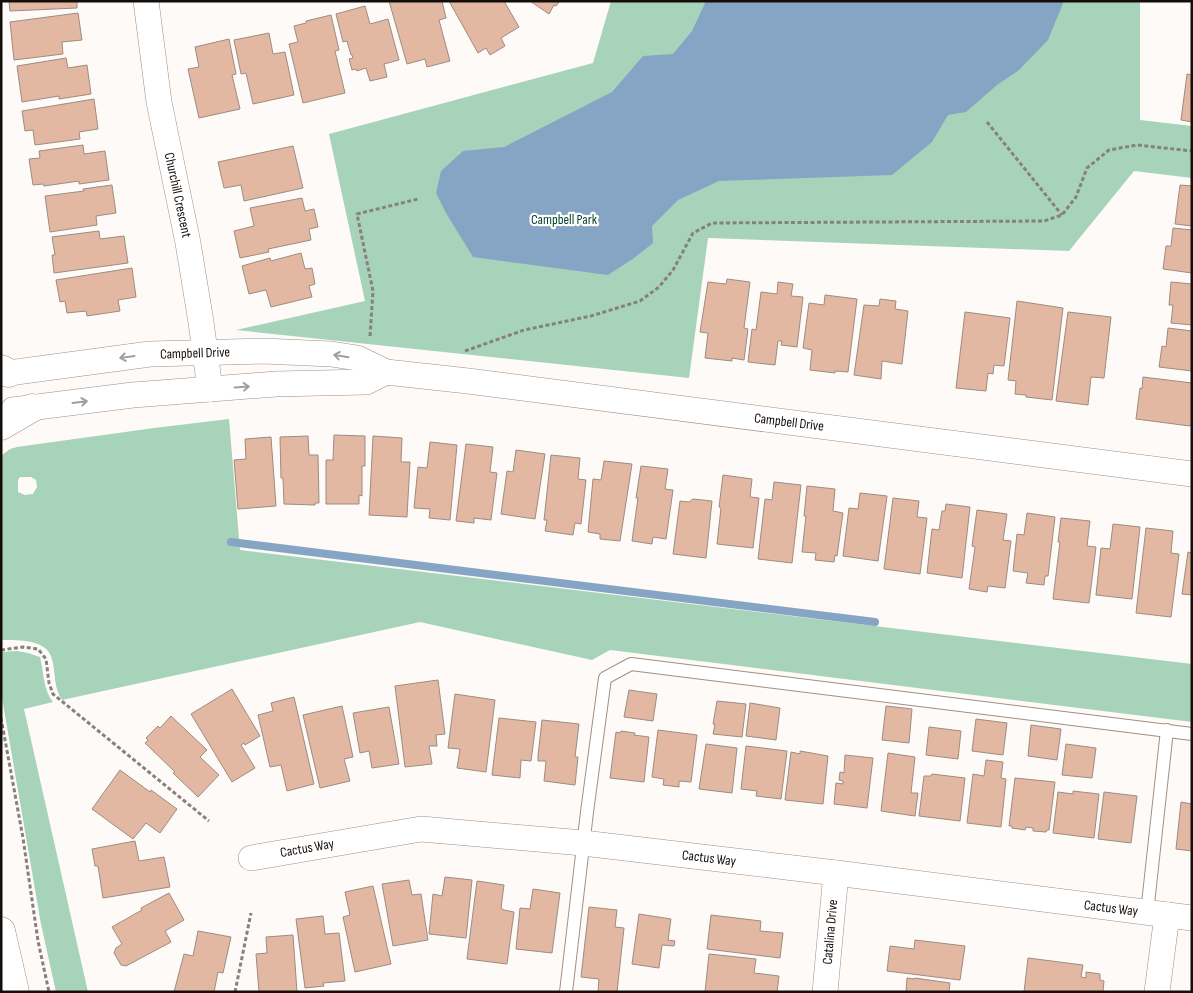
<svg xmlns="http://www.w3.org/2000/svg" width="1193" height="993" font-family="'Sofia Sans Condensed',sans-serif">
  <rect width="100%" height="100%" fill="#fefaf7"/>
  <!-- green -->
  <g fill="#a7d3bb" fill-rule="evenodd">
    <path d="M 611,1 L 1140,1 L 1140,120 L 1192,126 L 1192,178 L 1134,171 L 1069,251 L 708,238 L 689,378 L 236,330 L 365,301 L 329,134 L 593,63 Z"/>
    <path d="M 229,419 L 240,550 L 1192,664 L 1192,722 L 610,650 L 592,660 L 420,622 L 62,700 C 53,686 56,674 52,659 C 47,639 18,640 1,640 L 1,456 L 10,449 L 17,447 L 154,428 ZM 20,477 L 31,477 L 36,480 L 37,487 L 33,494 L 25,495 L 18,492 L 18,480 Z"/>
    <path d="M 17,651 L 28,653 L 40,657 C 44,672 43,690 53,702 L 24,709 L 88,992 L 56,992 L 41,924 L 1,692 L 1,652 Z"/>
  </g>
  <!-- water -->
  <path fill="#86a4c4" d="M 706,1 L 1064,1 L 1048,40 L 1019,70 L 997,85 L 966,112 L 948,115 L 932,142 L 892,175 L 719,181 L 678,200 L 652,226 L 653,243 L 634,258 L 608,275 L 473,257 L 446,213 L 436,193 L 441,171 L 463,151 L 504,147 L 612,92 L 643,56 L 673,54 L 692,31 Z"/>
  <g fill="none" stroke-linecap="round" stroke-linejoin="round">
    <!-- stream -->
    <path stroke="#86a4c4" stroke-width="8" d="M 231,542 L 875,622"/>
  </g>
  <!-- building -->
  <g fill="#e2b8a2" stroke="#9e8b81">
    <path d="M 9,1 L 77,1 L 77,8 L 10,11 Z"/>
    <path d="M 389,1 L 442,1 L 446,18 L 439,20 L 450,61 L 427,67 L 425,59 L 407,64 Z"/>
    <path d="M 449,1 L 504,1 L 519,27 L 501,38 L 505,46 L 490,55 L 486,48 L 478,53 Z"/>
    <path d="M 530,1 L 560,1 L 556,6 L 554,5 L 549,14 Z"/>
    <path d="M 365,6 L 370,24 L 388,19 L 399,60 L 384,64 L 387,77 L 370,81 L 366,68 L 357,71 L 356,69 L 352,70 L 349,59 L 353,58 L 352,55 L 351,55 L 347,41 L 343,42 L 336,14 Z"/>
    <path d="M 78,13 L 82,40 L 62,42 L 63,54 L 14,60 L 10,22 Z"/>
    <path d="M 331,15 L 339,50 L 335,51 L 345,93 L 303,103 L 289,44 L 298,42 L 294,26 L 306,23 L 306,21 Z"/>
    <path d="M 269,33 L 273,54 L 285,52 L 294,95 L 253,104 L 246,73 L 241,74 L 234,40 Z"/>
    <path d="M 229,39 L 236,74 L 232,75 L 240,109 L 199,118 L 188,69 L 199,67 L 195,47 Z"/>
    <path d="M 66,58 L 68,68 L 87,65 L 91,94 L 59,99 L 59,96 L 22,102 L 17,66 Z"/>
    <path d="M 1187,74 L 1192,75 L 1192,122 L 1181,120 Z"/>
    <path d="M 94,99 L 98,129 L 79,132 L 80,139 L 35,145 L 33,130 L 25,131 L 22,111 Z"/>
    <path d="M 83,145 L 84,154 L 105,151 L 109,180 L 79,184 L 79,181 L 44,186 L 43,184 L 33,185 L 29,159 L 40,158 L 39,151 Z"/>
    <path d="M 293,146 L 303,188 L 244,201 L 241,185 L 224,188 L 218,162 Z"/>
    <path d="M 112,185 L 116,213 L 96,216 L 97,225 L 50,232 L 45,196 L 84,191 L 83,189 Z"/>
    <path d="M 1180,185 L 1192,186 L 1192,226 L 1175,224 Z"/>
    <path d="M 302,198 L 305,211 L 314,209 L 318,227 L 309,229 L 311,240 L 268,249 L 269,252 L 240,258 L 234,231 L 254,226 L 250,208 Z"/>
    <path d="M 1173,228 L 1192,230 L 1192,273 L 1163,269 L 1166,246 L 1171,246 Z"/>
    <path d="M 99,231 L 100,239 L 124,236 L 128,263 L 54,273 L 52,255 L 55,255 L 52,237 Z"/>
    <path d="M 301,253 L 305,269 L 312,268 L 315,284 L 309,286 L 312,297 L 271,307 L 266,290 L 249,294 L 242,266 L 270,258 L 271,261 Z"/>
    <path d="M 132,268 L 136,297 L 118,300 L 120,311 L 87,316 L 86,311 L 67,313 L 65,301 L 60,302 L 56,280 Z"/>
    <path d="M 727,279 L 750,282 L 744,328 L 748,329 L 744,360 L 732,358 L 732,361 L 705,358 L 708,333 L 700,332 L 708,282 L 726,284 Z"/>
    <path d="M 778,282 L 793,284 L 791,296 L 803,297 L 797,347 L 781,345 L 782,341 L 778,341 L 775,365 L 748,362 L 752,329 L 756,330 L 761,292 L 777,294 Z"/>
    <path d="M 1171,282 L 1192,284 L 1192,325 L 1171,323 L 1173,305 L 1169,305 Z"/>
    <path d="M 825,295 L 857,299 L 848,372 L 835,371 L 835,373 L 810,370 L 812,350 L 803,348 L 809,303 L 824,305 Z"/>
    <path d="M 880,299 L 896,301 L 895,309 L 908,311 L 902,364 L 882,361 L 881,379 L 854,375 L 864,305 L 879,306 Z"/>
    <path d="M 1017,301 L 1063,308 L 1052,400 L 1026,397 L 1026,395 L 1015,394 L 1016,381 L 1008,380 Z"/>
    <path d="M 965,312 L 1010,318 L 1004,366 L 994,365 L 993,374 L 988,373 L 986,391 L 956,388 Z"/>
    <path d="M 1068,312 L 1111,317 L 1104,378 L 1091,377 L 1088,405 L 1056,401 Z"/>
    <path d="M 1168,328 L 1192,331 L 1192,371 L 1159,367 L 1162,346 L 1166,347 Z"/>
    <path d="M 1143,377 L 1192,383 L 1192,424 L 1190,426 L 1136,419 L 1140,388 L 1142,389 Z"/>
    <path d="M 334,435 L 365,436 L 365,466 L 362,466 L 362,496 L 359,495 L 359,504 L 326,504 L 326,460 L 333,460 Z"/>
    <path d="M 308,436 L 309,455 L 318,455 L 319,503 L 315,503 L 315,505 L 284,504 L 283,478 L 281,478 L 280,437 Z"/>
    <path d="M 373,436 L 402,438 L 401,462 L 410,462 L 407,517 L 369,515 Z"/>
    <path d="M 271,437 L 276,506 L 238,509 L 234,460 L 246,459 L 245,439 Z"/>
    <path d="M 430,442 L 457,445 L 450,520 L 429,518 L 430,509 L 414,508 L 418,467 L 427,468 Z"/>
    <path d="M 466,444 L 493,447 L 490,472 L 497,473 L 491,520 L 474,518 L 474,523 L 456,521 Z"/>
    <path d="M 516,450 L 545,454 L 535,519 L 501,514 L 507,471 L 513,472 Z"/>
    <path d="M 551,455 L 580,458 L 578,479 L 586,480 L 581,524 L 575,523 L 573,535 L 545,531 L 547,520 L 544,520 Z"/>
    <path d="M 604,461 L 632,464 L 620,541 L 600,539 L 600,534 L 588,532 L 593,479 L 601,480 Z"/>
    <path d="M 641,466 L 668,469 L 665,489 L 673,490 L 666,539 L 653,537 L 652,544 L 632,541 L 638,498 L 636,498 Z"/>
    <path d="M 723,475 L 752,479 L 750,497 L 759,498 L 753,548 L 717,544 L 721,508 L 719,507 Z"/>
    <path d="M 774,482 L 801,485 L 792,563 L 758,559 L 765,499 L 772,500 Z"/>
    <path d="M 807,486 L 835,489 L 833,511 L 843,513 L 837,556 L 835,555 L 834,562 L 815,560 L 816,553 L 802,552 L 806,516 L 804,516 Z"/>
    <path d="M 860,493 L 887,496 L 878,561 L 843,556 L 849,508 L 858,509 Z"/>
    <path d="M 893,498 L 919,501 L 917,517 L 927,518 L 920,574 L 884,569 Z"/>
    <path d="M 693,499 L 712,501 L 706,558 L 673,554 L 680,501 L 689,502 Z"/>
    <path d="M 946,504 L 970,507 L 962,578 L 927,573 L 932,529 L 939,530 L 942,511 L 945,511 Z"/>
    <path d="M 977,510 L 1007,514 L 1003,540 L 1011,541 L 1005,588 L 988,586 L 987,592 L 969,589 L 975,547 L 972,546 Z"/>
    <path d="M 1027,513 L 1055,517 L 1048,576 L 1045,576 L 1044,585 L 1026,583 L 1028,573 L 1013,571 L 1017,534 L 1024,535 Z"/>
    <path d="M 1061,518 L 1090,521 L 1087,546 L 1096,547 L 1089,603 L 1053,599 L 1060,542 L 1058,542 Z"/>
    <path d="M 1113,524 L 1140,527 L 1132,599 L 1096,595 L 1101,548 L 1110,549 Z"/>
    <path d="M 1146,528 L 1173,531 L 1171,553 L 1179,554 L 1171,617 L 1136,613 Z"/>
    <path d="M 1188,552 L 1192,553 L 1192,595 L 1182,594 Z"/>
    <path d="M 438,680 L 445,734 L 436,735 L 437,746 L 429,746 L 432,764 L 405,767 L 395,686 Z"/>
    <path d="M 232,689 L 260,736 L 245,745 L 244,743 L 241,745 L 255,768 L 232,782 L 191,714 Z"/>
    <path d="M 629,690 L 657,694 L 653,721 L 624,717 Z"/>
    <path d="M 455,694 L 495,700 L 486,772 L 457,768 L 460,749 L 448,748 Z"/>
    <path d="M 294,697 L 314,784 L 287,791 L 281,765 L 270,767 L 258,715 L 273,711 L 271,703 Z"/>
    <path d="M 717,701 L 746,704 L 742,737 L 713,734 L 715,724 L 713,724 Z"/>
    <path d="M 750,703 L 780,708 L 776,740 L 746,736 Z"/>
    <path d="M 342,706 L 353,757 L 344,759 L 350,781 L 320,788 L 303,715 Z"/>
    <path d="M 886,706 L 912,709 L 909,743 L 882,740 Z"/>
    <path d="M 389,707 L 399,764 L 372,768 L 369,751 L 360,753 L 353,713 Z"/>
    <path d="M 171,716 L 207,750 L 200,757 L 219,775 L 198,797 L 173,773 L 175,772 L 145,743 L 148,740 L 146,738 L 158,726 L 160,728 Z"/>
    <path d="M 499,718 L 536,722 L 531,761 L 521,760 L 520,778 L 492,775 Z"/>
    <path d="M 976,719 L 1007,723 L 1003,755 L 972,751 Z"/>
    <path d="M 542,720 L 579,724 L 575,757 L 578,757 L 575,785 L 544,781 L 546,761 L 538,761 L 538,756 Z"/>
    <path d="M 1031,725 L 1061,729 L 1057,760 L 1028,756 Z"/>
    <path d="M 929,727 L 961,731 L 958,759 L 926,755 Z"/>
    <path d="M 658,730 L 697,735 L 691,782 L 679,781 L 679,787 L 663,785 L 664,779 L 652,777 Z"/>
    <path d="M 621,731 L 635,733 L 634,735 L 649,737 L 644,782 L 610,778 L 616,732 L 620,733 Z"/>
    <path d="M 706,744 L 737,748 L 732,793 L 699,789 Z"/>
    <path d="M 1066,744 L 1096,748 L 1092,778 L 1062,775 Z"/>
    <path d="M 746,746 L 787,751 L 781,799 L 756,796 L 757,791 L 741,789 Z"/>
    <path d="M 800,751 L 828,756 L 823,804 L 785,800 L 791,752 L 800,754 Z"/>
    <path d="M 888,753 L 915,757 L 911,793 L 918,793 L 915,816 L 881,811 Z"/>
    <path d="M 845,755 L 873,758 L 867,808 L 834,804 L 836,783 L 843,784 L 843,781 L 839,780 L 840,772 L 844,773 Z"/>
    <path d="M 986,760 L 1003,762 L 1001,778 L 1006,779 L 1001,827 L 967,823 L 973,774 L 984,776 Z"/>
    <path d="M 120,770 L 150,792 L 151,790 L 177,809 L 160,833 L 146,823 L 133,839 L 92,809 Z"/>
    <path d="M 932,774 L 965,778 L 960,821 L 919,816 L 924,776 L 931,776 Z"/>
    <path d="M 1015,778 L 1055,782 L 1049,830 L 1047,830 L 1046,832 L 1033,831 L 1033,828 L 1026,827 L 1025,830 L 1012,828 L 1012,826 L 1009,826 Z"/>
    <path d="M 1073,791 L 1099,794 L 1094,838 L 1053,833 L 1058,792 L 1073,794 Z"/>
    <path d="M 1104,792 L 1137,796 L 1131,843 L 1098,839 Z"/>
    <path d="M 1181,802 L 1192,804 L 1192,851 L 1176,849 Z"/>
    <path d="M 135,841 L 139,861 L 164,857 L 170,887 L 103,898 L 98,866 L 95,866 L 92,849 Z"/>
    <path d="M 445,877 L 472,880 L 466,938 L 429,934 L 433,894 L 442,896 Z"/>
    <path d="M 409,880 L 412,895 L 421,894 L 428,940 L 393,946 L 382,884 Z"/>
    <path d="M 477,881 L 504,885 L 501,908 L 504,910 L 514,912 L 507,964 L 467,959 Z"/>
    <path d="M 373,886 L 391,964 L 355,972 L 343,917 L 350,915 L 345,892 Z"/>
    <path d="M 533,889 L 560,893 L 552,953 L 516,949 L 520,908 L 530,909 Z"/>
    <path d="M 169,893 L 184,920 L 165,931 L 171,942 L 126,966 L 121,965 L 114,953 L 116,948 L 122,944 L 112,927 L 142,910 L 141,908 Z"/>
    <path d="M 589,907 L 617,910 L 615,927 L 624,928 L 617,992 L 598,992 L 599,979 L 581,977 Z"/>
    <path d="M 639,914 L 671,919 L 668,940 L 675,941 L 674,946 L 662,945 L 659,968 L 632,964 Z"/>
    <path d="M 711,915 L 761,921 L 760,931 L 783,933 L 780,958 L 707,949 Z"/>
    <path d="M 323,916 L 325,934 L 339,933 L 345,981 L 323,983 L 324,986 L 305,988 L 296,919 Z"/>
    <path d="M 198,931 L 231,937 L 223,973 L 218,972 L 214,992 L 174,992 L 184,954 L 193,956 Z"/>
    <path d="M 293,935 L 297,992 L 259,992 L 256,954 L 267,953 L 266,937 Z"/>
    <path d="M 915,940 L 965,946 L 960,980 L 887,971 L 890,946 L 914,949 Z"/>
    <path d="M 709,954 L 756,959 L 754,973 L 779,976 L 777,992 L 705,992 Z"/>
    <path d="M 1028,958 L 1083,965 L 1081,977 L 1086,978 L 1086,972 L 1100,974 L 1100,980 L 1104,981 L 1103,992 L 1024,992 Z"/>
    <path d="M 907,978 L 915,979 L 915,978 L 950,983 L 949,992 L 906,992 Z"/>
  </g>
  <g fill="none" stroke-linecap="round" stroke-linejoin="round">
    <!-- service casing -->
    <g stroke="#a18f84" stroke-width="14">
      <g id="service">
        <path d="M 1147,913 L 1167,730"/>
        <path d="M 566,992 L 587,812 L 605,678 L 631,664 L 1192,734"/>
      </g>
    </g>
    <!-- minor casing -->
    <g stroke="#a18f84" stroke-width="26">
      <g id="minor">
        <path d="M 146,1 L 159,102 L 188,243 L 201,322 L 210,389"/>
        <path d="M 1,374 L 150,354 L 263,351 L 331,354 L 357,358 L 386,372 L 468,381 L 1192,474"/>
        <path d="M 13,410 L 133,395 L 276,384 L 366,382 L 386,372"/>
        <path d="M 251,858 L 421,829 L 583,843 L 836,873 L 1192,918"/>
        <path d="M 825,992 L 836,873"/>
        <path d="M 1157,992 L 1167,915"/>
      </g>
    </g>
    <!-- secondary casing -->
    <g stroke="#a18f84" stroke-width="29">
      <g id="secondary">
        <path d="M 1,369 L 9,373"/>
        <path d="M 1,426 L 32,408"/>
        <path d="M 1,931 L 15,992"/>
      </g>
    </g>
    <!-- path -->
    <g stroke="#86817e" stroke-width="3" stroke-dasharray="4 2.5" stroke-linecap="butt">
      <path d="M 987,122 L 1062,215"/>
      <path d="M 370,336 L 373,291 L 357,214 L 418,199"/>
      <path d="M 465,351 L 524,330 L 591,316 L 640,301 L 659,287 L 673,270 L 693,233 L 712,223 L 1044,221 L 1062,215 L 1076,197 L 1087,168 L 1109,150 L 1137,145 L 1192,151"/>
      <path d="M 1,650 L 23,647 L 38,649 L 46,659 L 49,683 L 53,694 L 209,821"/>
      <path d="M 1,718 L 23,838 L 38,941 L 49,992"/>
      <path d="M 235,992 L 251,913"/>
    </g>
    <!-- service -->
    <use href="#service" stroke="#fff" stroke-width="12"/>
    <!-- minor -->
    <use href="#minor" stroke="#fff" stroke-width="25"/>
    <!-- secondary -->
    <use href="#secondary" stroke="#fff" stroke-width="28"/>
  </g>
  <!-- one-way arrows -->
  <defs><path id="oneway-shaft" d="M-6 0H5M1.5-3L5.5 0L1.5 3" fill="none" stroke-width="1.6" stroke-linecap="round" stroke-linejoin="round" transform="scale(1.25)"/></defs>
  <g stroke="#a19f9d">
    <use href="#oneway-shaft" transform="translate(341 356) rotate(-171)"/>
    <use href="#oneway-shaft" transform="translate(127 357) rotate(172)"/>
    <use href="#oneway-shaft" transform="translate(242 387) rotate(-4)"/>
    <use href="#oneway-shaft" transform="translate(80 402) rotate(-7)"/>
  </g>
  <g text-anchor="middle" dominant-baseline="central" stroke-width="4.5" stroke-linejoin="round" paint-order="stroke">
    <!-- street labels -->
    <g font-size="14" fill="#140e0a" stroke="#fff">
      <text transform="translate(178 195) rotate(78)">Churchill Crescent</text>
      <text transform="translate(195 353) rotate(-2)">Campbell Drive</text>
      <text transform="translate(789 422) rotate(7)">Campbell Drive</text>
      <text transform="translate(307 848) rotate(-10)">Cactus Way</text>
      <text transform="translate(709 858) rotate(7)">Cactus Way</text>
      <text transform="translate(1111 908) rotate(7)">Cactus Way</text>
      <text transform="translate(830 932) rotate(-85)">Catalina Drive</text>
    </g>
    <!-- park labels -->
    <g font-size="14" fill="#0a442e" stroke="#fff">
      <text x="564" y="219">Campbell Park</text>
    </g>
  </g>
  <!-- border -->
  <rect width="1193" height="993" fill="none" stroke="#140e0a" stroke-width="5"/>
</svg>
